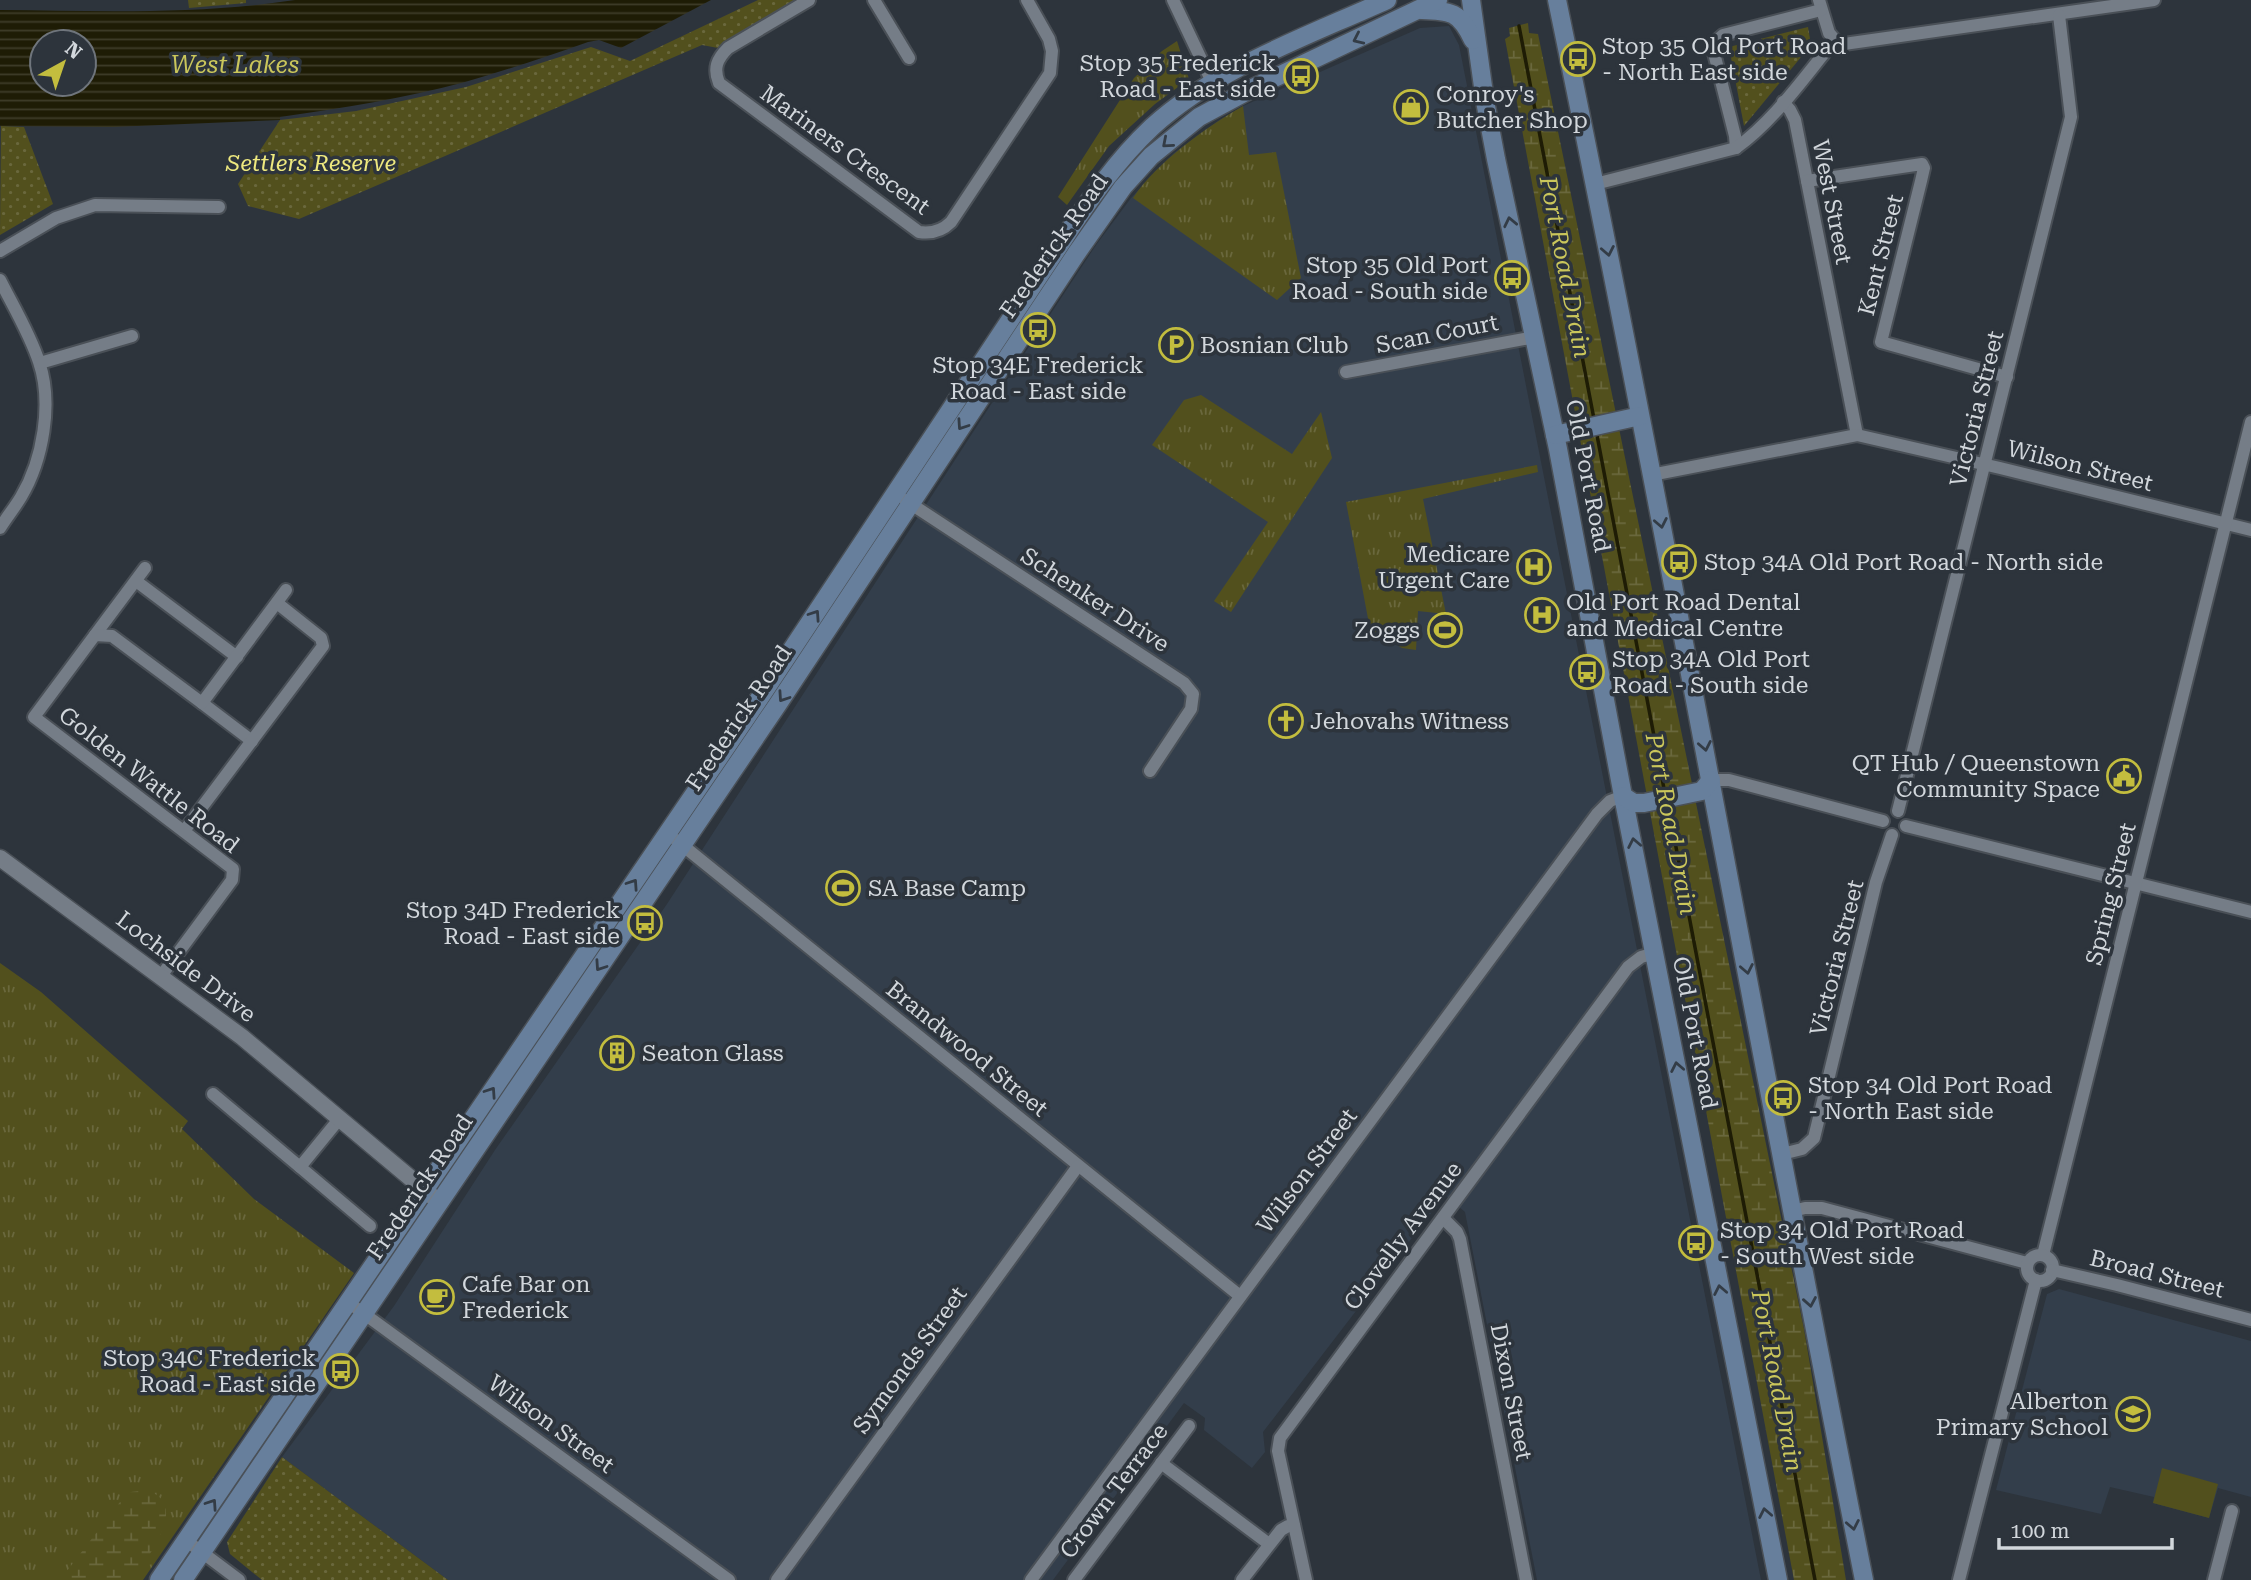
<svg xmlns="http://www.w3.org/2000/svg" width="2251" height="1580" font-family="'Roboto Serif',serif">
  <defs>
    <pattern id="grass-tufts" width="24" height="20" patternUnits="userSpaceOnUse" patternTransform="scale(1.75)"><rect width="24" height="20" fill="#52501d"/><path d="M3 7l-1-3M5 7V3M7 7l1-3M15 17l-1-3M17 17v-4M19 17l1-3" fill="none" stroke="#6a683d"/></pattern>
    <pattern id="wetland-marsh" width="20" height="14" patternUnits="userSpaceOnUse" patternTransform="scale(1.75)"><rect width="20" height="14" fill="#52501d"/><path d="M1 5h8M5 5V1M11 12h8M15 12V8" fill="none" stroke="#6a683d"/></pattern>
    <pattern id="park-dots" width="8" height="8" patternUnits="userSpaceOnUse" patternTransform="scale(1.75)"><rect width="8" height="8" fill="#52501d"/><path d="M2 2h.1M6 6h.1" fill="none" stroke="#6a683d" stroke-width="1.8" stroke-linecap="round"/></pattern>
    <pattern id="water-rules" width="6" height="5" patternUnits="userSpaceOnUse" patternTransform="scale(1.75)"><rect width="6" height="5" fill="#1e1c05"/><path d="M0 2.5h6" fill="none" stroke="#3e3c29"/></pattern>
  </defs>
  <rect width="100%" height="100%" fill="#2d343c"/>
  <!-- built -->
  <g fill="#333e4b">
    <path d="M 1449,26 L 1459,45 L 1761,1580 L 1537,1580 L 1465,1212 L 1445,1195 L 1263,1432 L 1265,1452 L 1252,1468 L 1204,1430 L 1205,1418 L 1184,1403 L 1053,1580 L 448,1580 L 282,1457 L 394,1306 L 495,1150 L 667,904 L 1001,389 L 1096,245 L 1131,198 L 1174,153 L 1218,121 L 1243,106 L 1420,28 Z"/>
    <path d="M 2059,1289 L 2251,1341 L 2251,1497 L 2218,1488 L 2209,1518 L 2153,1503 L 2154,1497 L 2110,1487 L 2101,1514 L 1996,1490 L 2047,1294 Z"/>
  </g>
  <!-- grass -->
  <g fill="url(#grass-tufts)">
    <path d="M 1177,41 L 1189,79 L 1155,104 L 1109,146 L 1067,205 L 1058,197 L 1134,78 L 1162,51 Z"/>
    <path d="M 1243,106 L 1249,155 L 1276,152 L 1301,278 L 1277,300 L 1133,198 C 1157,162 1205,128 1243,106 Z"/>
    <path d="M 1201,395 L 1292,454 L 1321,412 L 1332,458 L 1231,612 L 1214,601 L 1268,522 L 1152,445 L 1184,400 Z"/>
    <path d="M 1537,465 L 1538,472 L 1423,499 L 1446,614 L 1418,611 L 1416,650 L 1402,648 L 1370,629 L 1346,502 Z"/>
    <path d="M 0,963 L 41,992 L 188,1121 L 182,1129 L 254,1199 L 354,1273 L 143,1580 L 0,1580 Z"/>
  </g>
  <!-- wetland -->
  <g fill="url(#wetland-marsh)">
    <path d="M 1528,23 L 1529,33 L 1538,34 L 1804,1329 L 1846,1580 L 1794,1580 L 1505,39 L 1510,36 L 1509,28 Z"/>
    <path d="M 145,1490 C 192,1502 148,1557 132,1580 L 60,1580 L 120,1502 L 131,1492 Z"/>
  </g>
  <!-- park -->
  <g fill="url(#park-dots)">
    <path d="M 188,0 L 246,0 L 246,3 L 189,8 Z"/>
    <path d="M 758,0 L 799,0 L 718,48 L 702,45 L 299,219 L 248,206 L 238,184 L 280,120 L 356,111 L 466,87 L 591,47 L 630,61 Z"/>
    <path d="M 1808,27 L 1811,45 L 1744,126 L 1729,47 Z"/>
    <path d="M 1,126 L 24,127 L 53,204 L 0,235 Z"/>
    <path d="M 282,1457 L 448,1580 L 262,1580 L 230,1554 L 227,1542 Z"/>
  </g>
  <!-- pitch -->
  <path fill="#52501d" d="M 2162,1468 L 2218,1484 L 2209,1518 L 2153,1503 Z"/>
  <!-- water -->
  <path fill="url(#water-rules)" fill-rule="evenodd" d="M 295,0 L 711,0 L 621,48 L 599,40 L 588,42 C 548,56 507,70 465,82 C 405,98 343,108 280,117 L 280,120 L 113,127 L 0,126 L 0,10 C 99,11 197,15 295,0 ZM 84,42 L 84,84 L 42,84 L 42,42 Z"/>
  <g fill="none" stroke-linecap="round" stroke-linejoin="round">
    <!-- stream -->
    <g stroke="#1e1c05" stroke-width="3.5">
      <path d="M 1519,26 L 1594,419"/>
      <path d="M 1596,430 L 1665,794"/>
      <path d="M 1668,805 L 1815,1580"/>
    </g>
    <!-- minor casing -->
    <g stroke="#4a5057" stroke-width="16">
      <g id="minor">
        <path d="M 809,0 L 728,48 C 717,59 713,68 719,83 L 919,232 C 932,234 942,231 951,222 L 1050,73 L 1052,51 L 1049,39 L 1027,0"/>
        <path d="M 874,0 L 909,58"/>
        <path d="M 1173,0 L 1222,103"/>
        <path d="M 1819,0 L 1829,33 L 1835,40"/>
        <path d="M 1783,102 L 1790,110 L 1795,120 L 1857,435"/>
        <path d="M 1736,148 L 1735,136 L 1714,53 L 1715,42 L 1723,35 L 1821,10"/>
        <path d="M 1807,181 L 1922,164 L 1924,168 L 1921,181 L 1881,342 L 2007,377"/>
        <path d="M 1595,184 L 1736,148 C 1775,120 1804,77 1835,40 L 1844,44 L 2154,0"/>
        <path d="M 0,251 L 56,218 L 95,205 L 219,207"/>
        <path d="M 0,280 C 13,306 30,334 39,362 C 53,403 43,460 21,497 C 15,507 7,517 0,528"/>
        <path d="M 40,363 L 132,336"/>
        <path d="M 1346,372 L 1535,337"/>
        <path d="M 1651,475 L 1857,435 L 2000,468 L 2251,530"/>
        <path d="M 905,500 L 1184,683 L 1193,694 L 1191,709 L 1150,771"/>
        <path d="M 136,581 L 237,657"/>
        <path d="M 95,635 L 145,568"/>
        <path d="M 202,703 L 252,741"/>
        <path d="M 1711,780 L 1729,780 L 1883,821"/>
        <path d="M 1898,811 L 2071,117 L 2059,15"/>
        <path d="M 1906,826 L 2251,912"/>
        <path d="M 184,831 L 323,646 L 321,638 L 277,603"/>
        <path d="M 676,840 L 1240,1296"/>
        <path d="M 161,976 L 232,880 L 233,869 L 34,717 L 95,635 L 112,636 L 202,703 L 286,590"/>
        <path d="M 213,1094 L 300,1167"/>
        <path d="M 340,1118 L 300,1167 L 370,1226"/>
        <path d="M 1782,1154 L 1802,1149 L 1814,1138 L 1876,882 L 1892,835"/>
        <path d="M 1793,1211 L 1805,1208 L 1822,1208 L 2027,1263"/>
        <path d="M 1443,1218 L 1457,1232 L 1460,1239 L 1526,1580"/>
        <path d="M 2043,1255 L 2251,422"/>
        <circle cx="2040" cy="1268" r="13"/>
        <path d="M 2052,1270 L 2117,1285 L 2251,1320"/>
        <path d="M 348,1302 L 729,1580"/>
        <path d="M 1161,1463 L 1269,1544"/>
        <path d="M 187,1541 L 239,1580"/>
        <path d="M 777,1580 L 1078,1166"/>
        <path d="M 1031,1580 L 1597,814 L 1610,801 L 1623,796"/>
        <path d="M 1074,1580 L 1189,1426"/>
        <path d="M 1242,1580 L 1281,1530 L 1288,1526 L 1294,1526"/>
        <path d="M 1306,1580 L 1278,1451 L 1280,1438 L 1628,967 L 1641,957 L 1655,953"/>
        <path d="M 1959,1580 L 2036,1280"/>
        <path d="M 2214,1580 L 2232,1511"/>
      </g>
    </g>
    <!-- tertiary casing -->
    <g stroke="#4a5057" stroke-width="19">
      <path id="tertiary" d="M 0,858 L 242,1037 L 439,1202"/>
    </g>
    <!-- secondary casing -->
    <g stroke="#4a5057" stroke-width="21">
      <g id="secondary">
        <path d="M 1471,0 L 1485,101 L 1496,159 L 1558,449 L 1623,796 L 1778,1580"/>
        <path d="M 1557,0 C 1666,525 1759,1054 1864,1580"/>
        <path d="M 1421,10 C 1451,11 1459,11 1473,40"/>
        <path d="M 1555,435 L 1640,416"/>
        <path d="M 1623,796 L 1634,803 L 1644,803 L 1702,791 L 1711,780"/>
        <path d="M 159,1580 L 763,693 L 1063,240 C 1089,200 1117,160 1152,127 C 1218,67 1308,36 1387,0"/>
        <path d="M 183,1580 L 778,704 L 1076,254 L 1123,187 L 1151,156 L 1199,117 L 1253,88 L 1438,0"/>
      </g>
    </g>
    <!-- minor -->
    <use href="#minor" stroke="#757d87" stroke-width="12"/>
    <!-- tertiary -->
    <use href="#tertiary" stroke="#757d87" stroke-width="16"/>
    <!-- secondary -->
    <use href="#secondary" stroke="#677f9c" stroke-width="18"/>
  </g>
  <!-- one-way arrows -->
  <defs><path id="oneway-chevron" d="M-2-3.5L2.5 0L-2 3.5" fill="none" stroke-width="1.6" stroke-linecap="round" stroke-linejoin="round" transform="scale(1.75)"/></defs>
  <g stroke="#333c46">
    <use href="#oneway-chevron" transform="translate(1358 39) rotate(155)"/>
    <use href="#oneway-chevron" transform="translate(1167 143) rotate(139)"/>
    <use href="#oneway-chevron" transform="translate(1510 222) rotate(-102)"/>
    <use href="#oneway-chevron" transform="translate(1608 251) rotate(79)"/>
    <use href="#oneway-chevron" transform="translate(962 425) rotate(124)"/>
    <use href="#oneway-chevron" transform="translate(1661 523) rotate(79)"/>
    <use href="#oneway-chevron" transform="translate(815 615) rotate(-56)"/>
    <use href="#oneway-chevron" transform="translate(783 697) rotate(124)"/>
    <use href="#oneway-chevron" transform="translate(1705 746) rotate(79)"/>
    <use href="#oneway-chevron" transform="translate(1634 843) rotate(-101)"/>
    <use href="#oneway-chevron" transform="translate(633 884) rotate(-56)"/>
    <use href="#oneway-chevron" transform="translate(600 966) rotate(124)"/>
    <use href="#oneway-chevron" transform="translate(1747 969) rotate(79)"/>
    <use href="#oneway-chevron" transform="translate(1677 1067) rotate(-101)"/>
    <use href="#oneway-chevron" transform="translate(491 1092) rotate(-56)"/>
    <use href="#oneway-chevron" transform="translate(1720 1290) rotate(-101)"/>
    <use href="#oneway-chevron" transform="translate(1810 1302) rotate(80)"/>
    <use href="#oneway-chevron" transform="translate(212 1504) rotate(-56)"/>
    <use href="#oneway-chevron" transform="translate(1765 1513) rotate(-101)"/>
    <use href="#oneway-chevron" transform="translate(1853 1525) rotate(79)"/>
  </g>
  <!-- icons -->
  <defs>
    <g id="bus-ring" transform="scale(1.75)"><circle r="9.5" fill="#2d343c" stroke="#c3bd3e" stroke-width="1.5"/><path d="M-5-6H5V4H4V6H2V4H-2V6H-4V4H-5ZM-3.5-4V0h7V-4ZM-3.5 1.2v1.5H-2V1.2ZM2 1.2v1.5H3.5V1.2Z" fill="#c3bd3e"/></g>
    <g id="shop-ring" transform="scale(1.75)"><circle r="9.5" fill="#2d343c" stroke="#c3bd3e" stroke-width="1.5"/><path d="M-5-2.5h2.3a2.7 3.5 0 0 1 5.4 0H5L5.5 6h-11ZM-1.5-2.5h3a1.5 2.3 0 0 0-3 0Z" fill="#c3bd3e"/></g>
    <g id="parking-ring" transform="scale(1.75)"><circle r="9.5" fill="#2d343c" stroke="#c3bd3e" stroke-width="1.5"/><path d="M-3.5-5.5H1a3.5 3.5 0 0 1 0 7H-1V5.5H-3.5ZM-1-3.4V-.6H.8a1.4 1.4 0 0 0 0-2.8Z" fill="#c3bd3e"/></g>
    <g id="hospital-ring" transform="scale(1.75)"><circle r="9.5" fill="#2d343c" stroke="#c3bd3e" stroke-width="1.5"/><path d="M-5-5h3v3.5h4V-5h3V5h-3V1.5h-4V5h-3Z" fill="#c3bd3e"/></g>
    <g id="stadium-ring" transform="scale(1.75)"><circle r="9.5" fill="#2d343c" stroke="#c3bd3e" stroke-width="1.5"/><path d="M0-5a6.5 5 0 1 0 0 10a6.5 5 0 1 0 0-10ZM-3.5-1.8h7v3.6h-7Z" fill="#c3bd3e"/></g>
    <g id="church-ring" transform="scale(1.75)"><circle r="9.5" fill="#2d343c" stroke="#c3bd3e" stroke-width="1.5"/><path d="M-1.2-6h2.4v3.5h3.3v2.4h-3.3V6h-2.4V-.1h-3.3v-2.4h3.3Z" fill="#c3bd3e"/></g>
    <g id="civic-ring" transform="scale(1.75)"><circle r="9.5" fill="#2d343c" stroke="#c3bd3e" stroke-width="1.5"/><path d="M-.6-6.5H3V-4.5H.6V-3L4-1V1h2V6H-6V1h2V-1L-.6-3ZM-1.2 2.5V6h2.4V2.5Z" fill="#c3bd3e"/></g>
    <g id="building-ring" transform="scale(1.75)"><circle r="9.5" fill="#2d343c" stroke="#c3bd3e" stroke-width="1.5"/><path d="M-4-6H4V6H1V3H-1V6H-4ZM-2.5-4.3h1.7v1.8h-1.7ZM.8-4.3h1.7v1.8H.8ZM-2.5-1h1.7V.8h-1.7ZM.8-1h1.7V.8H.8Z" fill="#c3bd3e"/></g>
    <g id="cafe-ring" transform="scale(1.75)"><circle r="9.5" fill="#2d343c" stroke="#c3bd3e" stroke-width="1.5"/><path d="M-5.5-4.5H6V0H3Q3 3.5 0 3.5H-2.5Q-5.5 3.5-5.5 0ZM3-3.2v2h1.7v-2ZM-6 4.5H4V6H-6Z" fill="#c3bd3e"/></g>
    <g id="school-ring" transform="scale(1.75)"><circle r="9.5" fill="#2d343c" stroke="#c3bd3e" stroke-width="1.5"/><path d="M0-5L7-2L0 1L-7-2ZM-4 1L0 2.5L4 1V4Q0 6-4 4Z" fill="#c3bd3e"/></g>
  </defs>
  <g fill-rule="evenodd">
    <use href="#bus-ring" x="1578" y="59"/>
    <use href="#bus-ring" x="1301" y="76"/>
    <use href="#shop-ring" x="1411" y="107"/>
    <use href="#bus-ring" x="1512" y="278"/>
    <use href="#bus-ring" x="1038" y="330"/>
    <use href="#parking-ring" x="1176" y="345"/>
    <use href="#bus-ring" x="1679" y="562"/>
    <use href="#hospital-ring" x="1534" y="567"/>
    <use href="#hospital-ring" x="1542" y="615"/>
    <use href="#stadium-ring" x="1445" y="630"/>
    <use href="#bus-ring" x="1587" y="672"/>
    <use href="#church-ring" x="1286" y="721"/>
    <use href="#civic-ring" x="2124" y="776"/>
    <use href="#stadium-ring" x="843" y="888"/>
    <use href="#bus-ring" x="645" y="923"/>
    <use href="#building-ring" x="617" y="1053"/>
    <use href="#bus-ring" x="1783" y="1098"/>
    <use href="#bus-ring" x="1696" y="1243"/>
    <use href="#cafe-ring" x="437" y="1297"/>
    <use href="#bus-ring" x="341" y="1371"/>
    <use href="#school-ring" x="2133" y="1414"/>
  </g>
  <g text-anchor="middle" dominant-baseline="central" stroke-width="7" stroke-linejoin="round" paint-order="stroke">
    <!-- poi labels -->
    <g font-size="23" fill="#d2d7dc" stroke="#2d343c" text-anchor="start">
      <text x="1602" y="46">Stop 35 Old Port Road<tspan x="1602" dy="26">- North East side</tspan></text>
      <text x="1276" y="63" text-anchor="end">Stop 35 Frederick<tspan x="1276" dy="26">Road - East side</tspan></text>
      <text x="1436" y="94">Conroy's<tspan x="1436" dy="26">Butcher Shop</tspan></text>
      <text x="1488" y="265" text-anchor="end">Stop 35 Old Port<tspan x="1488" dy="26">Road - South side</tspan></text>
      <text x="1200" y="345">Bosnian Club</text>
      <text x="1038" y="365" text-anchor="middle">Stop 34E Frederick<tspan x="1038" dy="26">Road - East side</tspan></text>
      <text x="1510" y="554" text-anchor="end">Medicare<tspan x="1510" dy="26">Urgent Care</tspan></text>
      <text x="1704" y="562">Stop 34A Old Port Road - North side</text>
      <text x="1566" y="602">Old Port Road Dental<tspan x="1566" dy="26">and Medical Centre</tspan></text>
      <text x="1420" y="630" text-anchor="end">Zoggs</text>
      <text x="1612" y="659">Stop 34A Old Port<tspan x="1612" dy="26">Road - South side</tspan></text>
      <text x="1310" y="721">Jehovahs Witness</text>
      <text x="2100" y="763" text-anchor="end">QT Hub / Queenstown<tspan x="2100" dy="26">Community Space</tspan></text>
      <text x="868" y="888">SA Base Camp</text>
      <text x="620" y="910" text-anchor="end">Stop 34D Frederick<tspan x="620" dy="26">Road - East side</tspan></text>
      <text x="642" y="1053">Seaton Glass</text>
      <text x="1808" y="1085">Stop 34 Old Port Road<tspan x="1808" dy="26">- North East side</tspan></text>
      <text x="1720" y="1230">Stop 34 Old Port Road<tspan x="1720" dy="26">- South West side</tspan></text>
      <text x="462" y="1284">Cafe Bar on<tspan x="462" dy="26">Frederick</tspan></text>
      <text x="316" y="1358" text-anchor="end">Stop 34C Frederick<tspan x="316" dy="26">Road - East side</tspan></text>
      <text x="2108" y="1401" text-anchor="end">Alberton<tspan x="2108" dy="26">Primary School</tspan></text>
    </g>
    <!-- street labels -->
    <g font-size="23" fill="#d2d7dc" stroke="#2d343c">
      <text transform="translate(845 150) rotate(36)">Mariners Crescent</text>
      <text transform="translate(1832 202) rotate(79)">West Street</text>
      <text transform="translate(1054 246) rotate(-55)">Frederick Road</text>
      <text transform="translate(1881 255) rotate(-76)">Kent Street</text>
      <text transform="translate(1437 334) rotate(-11)">Scan Court</text>
      <text transform="translate(1977 409) rotate(-76)">Victoria Street</text>
      <text transform="translate(2080 466) rotate(14)">Wilson Street</text>
      <text transform="translate(1588 476) rotate(79)">Old Port Road</text>
      <text transform="translate(1095 600) rotate(33)">Schenker Drive</text>
      <text transform="translate(739 718) rotate(-56)">Frederick Road</text>
      <text transform="translate(149 780) rotate(38)">Golden Wattle Road</text>
      <text transform="translate(2111 894) rotate(-76)">Spring Street</text>
      <text transform="translate(1837 958) rotate(-76)">Victoria Street</text>
      <text transform="translate(186 967) rotate(37)">Lochside Drive</text>
      <text transform="translate(1695 1033) rotate(79)">Old Port Road</text>
      <text transform="translate(967 1049) rotate(39)">Brandwood Street</text>
      <text transform="translate(1307 1171) rotate(-53)">Wilson Street</text>
      <text transform="translate(420 1187) rotate(-56)">Frederick Road</text>
      <text transform="translate(1403 1236) rotate(-53)">Clovelly Avenue</text>
      <text transform="translate(2157 1274) rotate(14)">Broad Street</text>
      <text transform="translate(910 1360) rotate(-54)">Symonds Street</text>
      <text transform="translate(1511 1392) rotate(79)">Dixon Street</text>
      <text transform="translate(551 1424) rotate(36)">Wilson Street</text>
      <text transform="translate(1114 1491) rotate(-53)">Crown Terrace</text>
    </g>
    <!-- park labels -->
    <g font-size="23" font-style="italic" fill="#eee97f" stroke="#2d343c">
      <text x="311" y="163">Settlers Reserve</text>
    </g>
    <!-- water labels -->
    <g font-size="24" font-style="italic" fill="#cac65b" stroke="#2d343c">
      <text x="235" y="65">West Lakes</text>
      <text transform="translate(1565 267) rotate(79)">Port Road Drain</text>
      <text transform="translate(1671 824) rotate(79)">Port Road Drain</text>
      <text transform="translate(1777 1381) rotate(79)">Port Road Drain</text>
    </g>
  </g>
  <!-- north arrow -->
  <g transform="translate(63 63) rotate(40)"><circle r="33" fill="#2d343c" stroke="#6f757c" stroke-width="2"/>
  <path d="M0-5L12 26L0 18L-12 26Z" fill="#c3bd3e"/>
  <text y="-10" font-size="19" font-weight="bold" text-anchor="middle" fill="#d2d7dc">N</text>
  </g>
  <!-- scale -->
  <path d="M1999 1538v10h173v-10" fill="none" stroke="#d2d7dc" stroke-width="3.5"/>
  <text x="2010" y="1538" font-size="21" fill="#d2d7dc" stroke="#2d343c" stroke-width="5" paint-order="stroke">100 m</text>
</svg>
